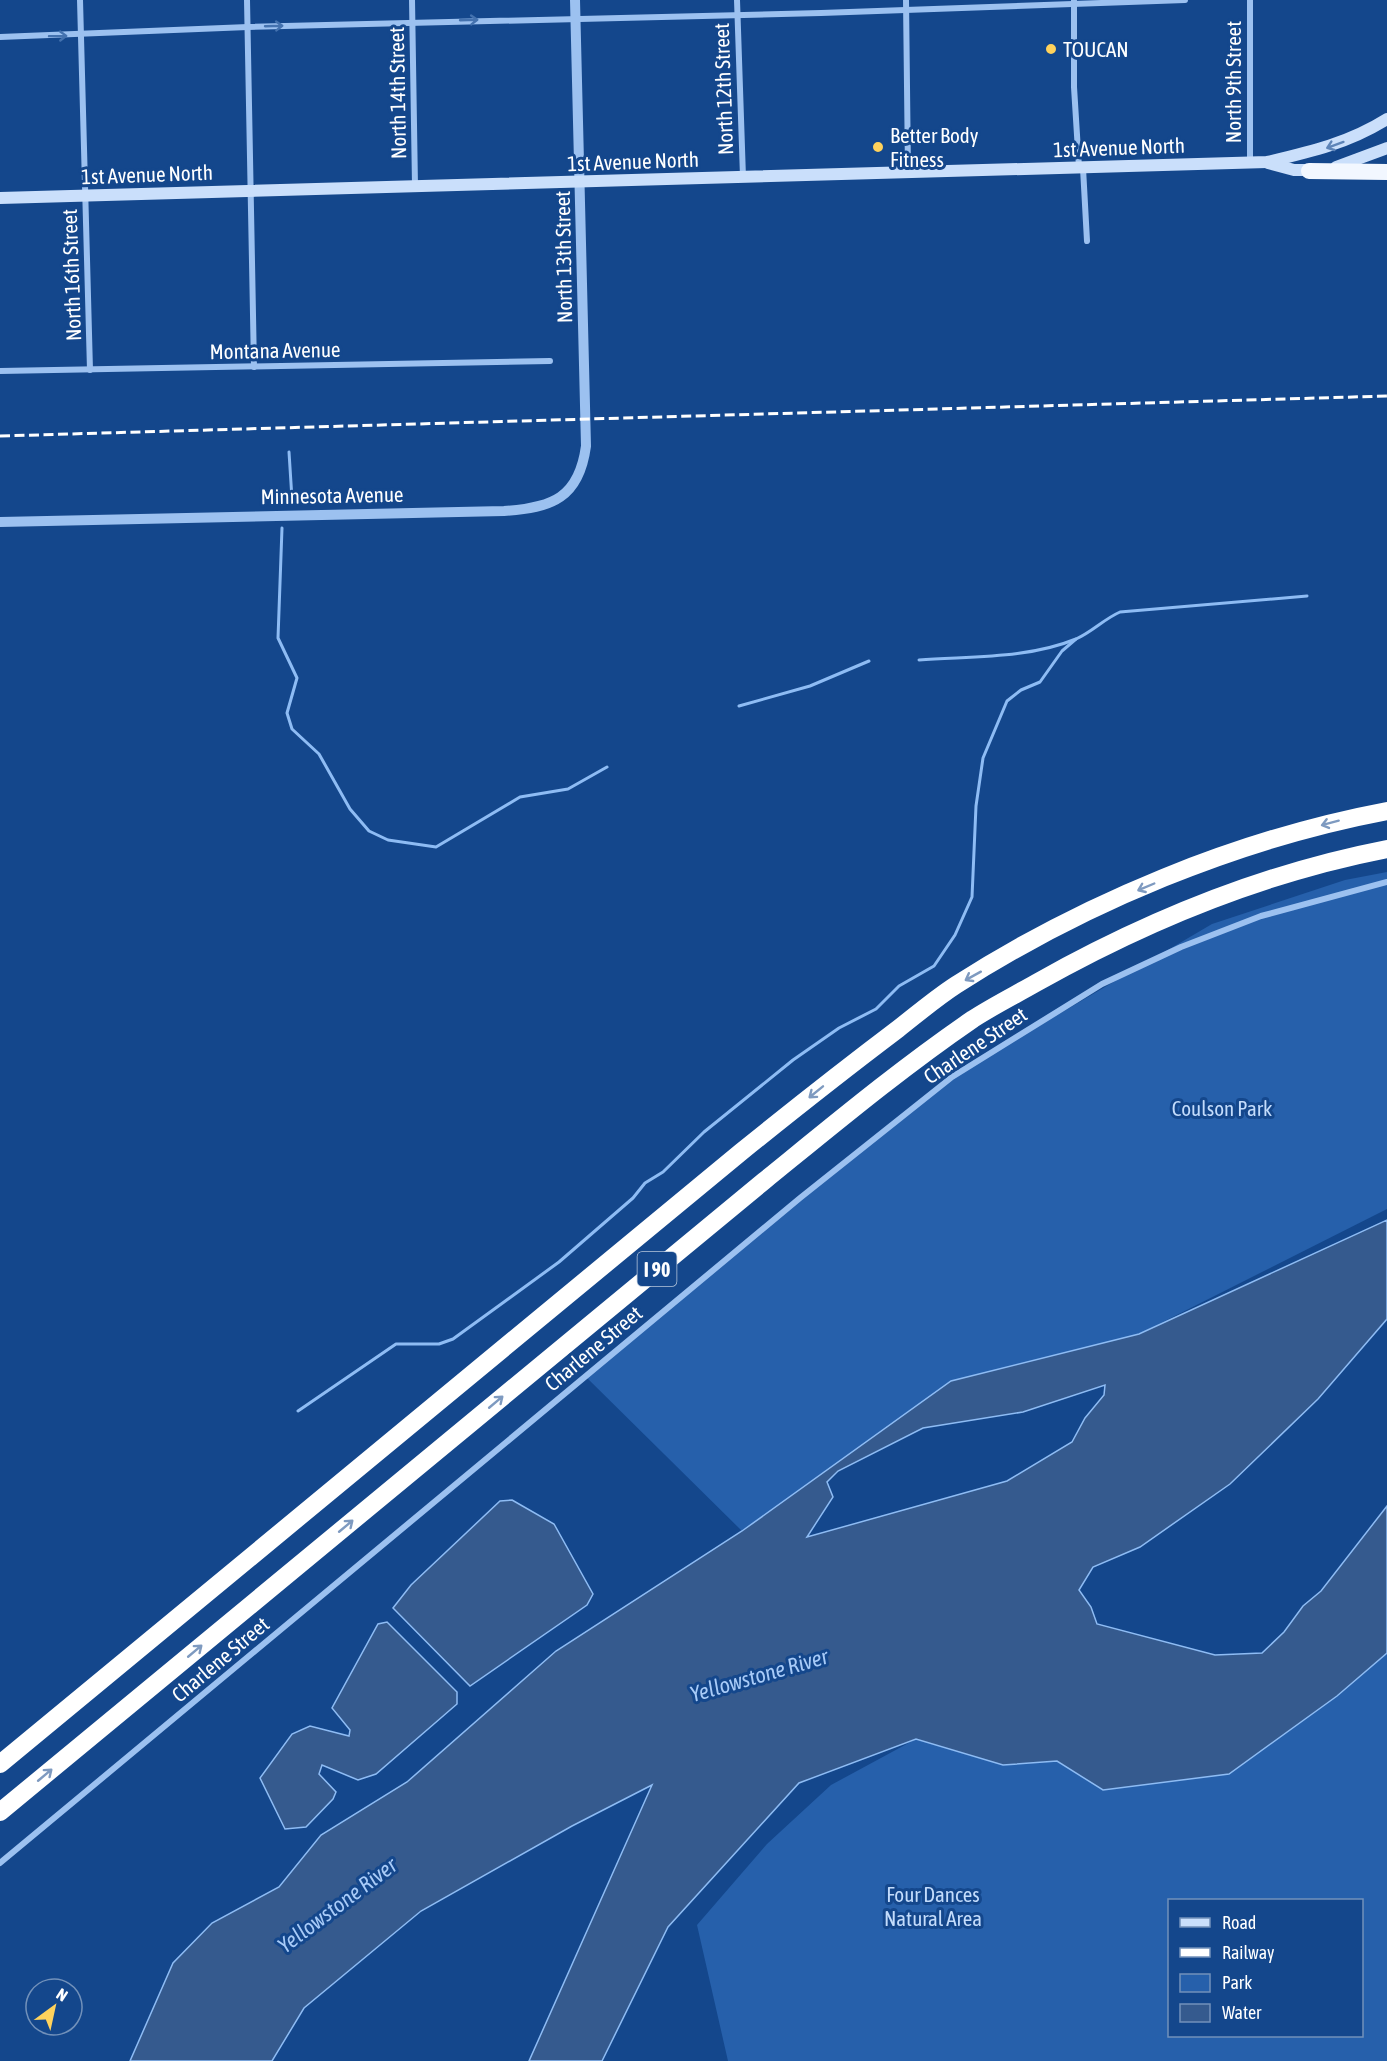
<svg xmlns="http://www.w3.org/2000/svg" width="1387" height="2061" font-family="'Asap Condensed',sans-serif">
  <rect width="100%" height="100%" fill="#14478c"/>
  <!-- green -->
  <g fill="#2660ab" fill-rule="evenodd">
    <path d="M 1387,872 L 1387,1209 L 1139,1334 L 951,1381 L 742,1531 L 585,1376 L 952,1077 L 1212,924 L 1345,880 Z"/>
    <path d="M 1387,1653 L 1387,2061 L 728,2061 L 697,1925 L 767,1844 L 831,1785 L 916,1739 L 1003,1765 L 1057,1761 L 1103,1790 L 1337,1696 ZM 1170,1900 L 1362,1900 L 1362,2036 L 1170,2036 Z"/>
  </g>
  <!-- water -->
  <g fill="#355a8e" stroke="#8ebcf4" stroke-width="1.5" fill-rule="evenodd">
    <path d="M 1387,1220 L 1387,1319 L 1318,1399 L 1230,1484 L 1140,1547 L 1093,1567 L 1079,1590 L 1091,1607 L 1097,1624 L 1215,1655 L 1262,1653 L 1284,1632 L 1303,1606 L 1321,1591 L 1387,1506 L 1387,1653 L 1337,1696 L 1229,1774 L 1103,1790 L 1057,1761 L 1003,1765 L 916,1739 L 799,1783 L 668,1927 L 602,2061 L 529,2061 L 652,1785 L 572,1826 L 421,1911 L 304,2008 L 272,2061 L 130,2061 L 173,1963 L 212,1923 L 279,1887 L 321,1835 L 407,1782 L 556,1651 L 742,1531 L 951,1381 L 1139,1334 ZM 1105,1385 L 1104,1395 L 1085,1418 L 1072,1442 L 1007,1481 L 807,1537 L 833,1497 L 827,1482 L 838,1471 L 923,1428 L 1023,1412 Z"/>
    <path d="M 512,1500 L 554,1524 L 593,1594 L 587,1605 L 470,1686 L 393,1608 L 411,1585 L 500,1501 Z"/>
    <path d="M 387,1622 L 457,1692 L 457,1704 L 376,1774 L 358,1780 L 322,1765 L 319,1774 L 336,1792 L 333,1799 L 306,1827 L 285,1829 L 260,1778 L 292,1734 L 310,1726 L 349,1736 L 350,1730 L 332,1708 L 378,1624 Z"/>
  </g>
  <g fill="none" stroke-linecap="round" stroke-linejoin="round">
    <!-- stream -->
    <g stroke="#8ebcf4" stroke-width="3">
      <path d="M 289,452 L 292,499"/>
      <path d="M 282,528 L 278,638 L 297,678 L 287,713 L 292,729 L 319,754 L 350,809 L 369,831 L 388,840 L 436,847 L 520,797 L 568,789 L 607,767"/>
      <path d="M 919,660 C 971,656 1027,659 1076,639 C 1092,632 1104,619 1120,612 L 1307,596"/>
      <path d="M 739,706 L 810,686 L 869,661"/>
      <path d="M 298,1411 L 396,1344 L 439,1344 L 453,1339 L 559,1262 L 633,1198 L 645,1183 L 663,1172 L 704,1132 L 793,1060 L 839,1028 L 876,1009 L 899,986 L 934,966 L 955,935 L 972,897 L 976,806 L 983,758 L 1007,701 L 1021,690 L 1040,682 L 1062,651 L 1076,639"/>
    </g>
    <!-- minor -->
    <g stroke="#9cc1f0" stroke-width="6">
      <path d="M 80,0 L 90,370"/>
      <path d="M 247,0 L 254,367"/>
      <path d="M 412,0 L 415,186"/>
      <path d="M 737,0 L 743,177"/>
      <path d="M 906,0 L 908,172"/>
      <path d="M 1250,0 L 1250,162"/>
      <path d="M 1074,1 L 1074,87 L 1079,167"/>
      <path d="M 0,37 L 248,27 L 821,13 L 1185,0"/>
      <path d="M 1083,168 L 1087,241"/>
      <path d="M 0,371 L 550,361"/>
      <path d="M 0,1863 L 800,1198 L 952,1077 L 1102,984 L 1181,947 L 1261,916 L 1387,882"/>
    </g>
    <!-- tertiary -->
    <path stroke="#9cc1f0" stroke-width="10" d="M 0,522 L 504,511 C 552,508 579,498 586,446 L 575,0"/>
    <!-- secondary -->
    <g stroke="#cadffb" stroke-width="12">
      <path d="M 1268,163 L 1294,170 L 1315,170"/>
      <path d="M 1336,167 L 1387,148"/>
      <path d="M 0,198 L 1267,162 C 1310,152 1349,143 1387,119"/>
    </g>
    <!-- trunk -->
    <path stroke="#f2f7ff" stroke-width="16" d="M 1309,171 L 1387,172"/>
    <!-- motorway -->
    <g stroke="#fff" stroke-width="18">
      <path d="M 0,1764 L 741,1152 C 793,1110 845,1069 898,1029 C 917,1014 936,998 956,985 C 1084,903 1238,839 1387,811"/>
      <path d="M 0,1812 L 764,1181 C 833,1125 900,1069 973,1019 C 993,1006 1015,995 1036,983 C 1146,921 1263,873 1387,849"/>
    </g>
    <!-- rail -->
    <path stroke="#fff" stroke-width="3" stroke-dasharray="10 4.5" stroke-linecap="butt" d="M 0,436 L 1387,396"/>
  </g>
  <!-- one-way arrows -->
  <defs><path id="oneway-shaft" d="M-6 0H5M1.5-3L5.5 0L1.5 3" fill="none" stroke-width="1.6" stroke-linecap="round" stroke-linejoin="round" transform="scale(1.5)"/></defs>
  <g stroke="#4472af">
    <use href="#oneway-shaft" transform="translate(469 20) rotate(-2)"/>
    <use href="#oneway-shaft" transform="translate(274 26) rotate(-2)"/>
    <use href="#oneway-shaft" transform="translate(58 36) rotate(-1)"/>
  </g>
  <use stroke="#5d84b8" href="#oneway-shaft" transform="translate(1335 145) rotate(160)"/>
  <g stroke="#7e9ac0">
    <use href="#oneway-shaft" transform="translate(1330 823) rotate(165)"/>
    <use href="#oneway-shaft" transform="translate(1146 887) rotate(157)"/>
    <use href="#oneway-shaft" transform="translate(973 976) rotate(151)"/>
    <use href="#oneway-shaft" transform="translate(816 1092) rotate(141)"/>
    <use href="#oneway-shaft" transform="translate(496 1402) rotate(-40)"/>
    <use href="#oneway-shaft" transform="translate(346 1526) rotate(-40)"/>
    <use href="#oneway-shaft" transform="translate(195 1651) rotate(-40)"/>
    <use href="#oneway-shaft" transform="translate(45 1775) rotate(-40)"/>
  </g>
  <!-- markers -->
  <g fill="#ffd25c" stroke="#14478c" stroke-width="2">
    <circle cx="1051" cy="49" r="6"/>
    <circle cx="878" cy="147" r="6"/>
  </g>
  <g text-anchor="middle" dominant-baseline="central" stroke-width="6" stroke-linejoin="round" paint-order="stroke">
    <!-- shield labels -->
    <rect fill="#14478c" stroke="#b8c8dc" stroke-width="1.5" x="637.5" y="1252" width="39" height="34" rx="4.5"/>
    <g font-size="20" font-weight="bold" fill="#fff">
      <text x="657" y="1269">I 90</text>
    </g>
    <!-- poi labels -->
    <g font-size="21" fill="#fff" stroke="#14478c" text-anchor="start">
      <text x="1063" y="49">TOUCAN</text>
      <text x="890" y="135">Better Body<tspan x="890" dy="24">Fitness</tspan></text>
    </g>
    <!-- street labels -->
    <g font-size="21" fill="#fff" stroke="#14478c">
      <text transform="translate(1233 82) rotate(-90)">North 9th Street</text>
      <text transform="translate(723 89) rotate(-92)">North 12th Street</text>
      <text transform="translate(397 93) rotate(-91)">North 14th Street</text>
      <text transform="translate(1119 147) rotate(-2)">1st Avenue North</text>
      <text transform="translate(633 161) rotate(-2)">1st Avenue North</text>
      <text transform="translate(147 174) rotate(-2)">1st Avenue North</text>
      <text transform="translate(563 257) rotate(-91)">North 13th Street</text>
      <text transform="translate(71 275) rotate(-92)">North 16th Street</text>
      <text transform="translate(275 350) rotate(-1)">Montana Avenue</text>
      <text transform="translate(332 495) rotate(-1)">Minnesota Avenue</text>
      <text transform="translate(975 1045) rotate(-34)">Charlene Street</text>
      <text transform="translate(593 1348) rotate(-40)">Charlene Street</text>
      <text transform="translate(220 1659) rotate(-40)">Charlene Street</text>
    </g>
    <!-- park labels -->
    <g font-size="21" fill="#c3dcfc" stroke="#14478c">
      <text x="1222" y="1108">Coulson Park</text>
      <text x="933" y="1894">Four Dances<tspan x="933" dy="24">Natural Area</tspan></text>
    </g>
    <!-- water labels -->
    <g font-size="22" font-style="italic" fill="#a8cbf8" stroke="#14478c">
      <text transform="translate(759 1675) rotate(-16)">Yellowstone River</text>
      <text transform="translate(337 1905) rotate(-37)">Yellowstone River</text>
    </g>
  </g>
  <!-- legend -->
  <rect x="1168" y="1899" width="195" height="138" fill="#14478c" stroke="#7291ba" stroke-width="1.5"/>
  <rect x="1180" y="1918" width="30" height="9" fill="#cadffb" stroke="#7291ba" stroke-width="1.5"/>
  <text x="1222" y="1929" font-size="18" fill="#ffffff">Road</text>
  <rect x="1180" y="1948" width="30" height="9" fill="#ffffff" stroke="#7291ba" stroke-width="1.5"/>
  <text x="1222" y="1959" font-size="18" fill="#ffffff">Railway</text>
  <rect x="1180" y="1974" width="30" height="18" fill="#2660ab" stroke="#7291ba" stroke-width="1.5"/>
  <text x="1222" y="1989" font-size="18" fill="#ffffff">Park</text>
  <rect x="1180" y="2004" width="30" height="18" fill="#355a8e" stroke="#7291ba" stroke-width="1.5"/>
  <text x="1222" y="2019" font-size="18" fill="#ffffff">Water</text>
  <!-- north arrow -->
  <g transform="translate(54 2007) rotate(33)"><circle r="28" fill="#14478c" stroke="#7291ba" stroke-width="1.5"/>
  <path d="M0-4.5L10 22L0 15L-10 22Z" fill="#ffd25c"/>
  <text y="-9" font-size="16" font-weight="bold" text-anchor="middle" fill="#ffffff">N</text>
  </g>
</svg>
